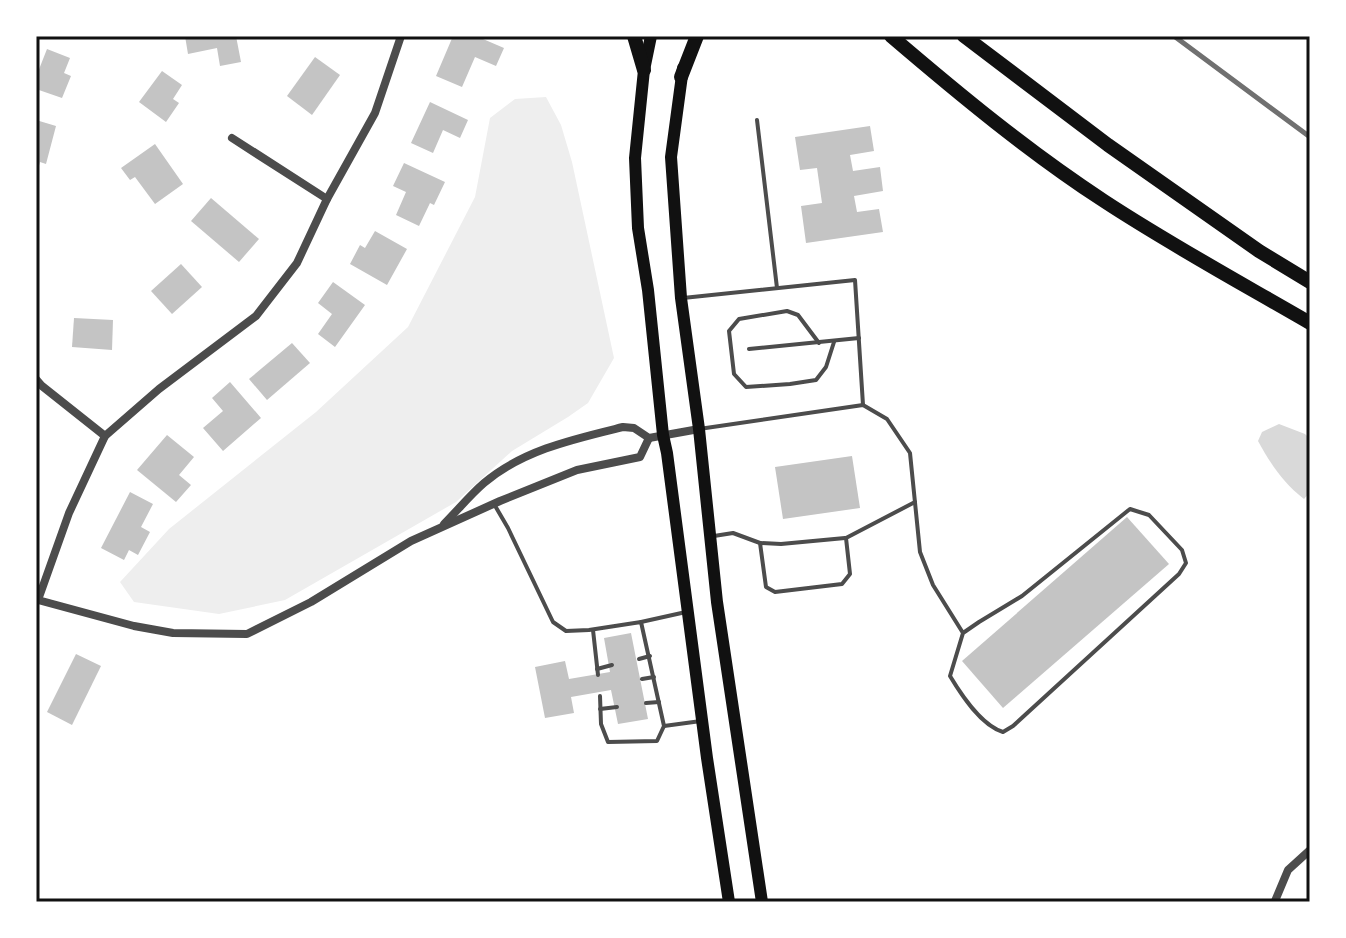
<svg xmlns="http://www.w3.org/2000/svg" width="1346" height="938" font-family="'Varela Round',sans-serif">
  <rect width="100%" height="100%" fill="#fff"/>
  <!-- green -->
  <path fill="#eee" d="M 546,97 L 561,125 L 572,162 L 614,358 L 588,403 L 568,417 L 512,451 L 456,502 L 285,600 L 219,614 L 134,602 L 120,582 L 169,529 L 316,412 L 408,327 L 475,197 L 490,118 L 515,99 Z"/>
  <!-- water -->
  <path fill="#d9d9d9" d="M 1279,424 L 1305,434 L 1310,439 L 1310,492 L 1304,499 C 1283,483 1270,463 1258,441 L 1262,432 Z"/>
  <!-- building -->
  <g fill="#c4c4c4">
    <path d="M 185,36 L 236,36 L 241,62 L 220,66 L 217,48 L 188,54 Z"/>
    <path d="M 453,36 L 476,36 L 504,48 L 496,66 L 475,57 L 462,87 L 436,76 Z"/>
    <path d="M 47,49 L 70,58 L 64,73 L 71,76 L 62,98 L 36,89 L 36,77 Z"/>
    <path d="M 315,57 L 340,75 L 312,115 L 287,96 Z"/>
    <path d="M 162,71 L 182,85 L 173,99 L 179,103 L 166,122 L 139,102 Z"/>
    <path d="M 430,102 L 468,120 L 460,138 L 443,130 L 433,153 L 411,143 Z"/>
    <path d="M 36,120 L 56,126 L 46,164 L 40,162 L 37,173 Z"/>
    <path d="M 870,126 L 874,151 L 850,155 L 853,171 L 880,167 L 883,191 L 854,196 L 857,212 L 879,209 L 883,232 L 806,243 L 801,206 L 822,203 L 817,168 L 800,170 L 795,137 Z"/>
    <path d="M 155,144 L 183,184 L 155,204 L 135,177 L 130,180 L 121,168 Z"/>
    <path d="M 404,163 L 445,182 L 434,205 L 430,203 L 419,226 L 396,215 L 406,192 L 393,186 Z"/>
    <path d="M 211,198 L 259,239 L 239,262 L 191,221 Z"/>
    <path d="M 375,231 L 407,249 L 387,285 L 350,264 L 360,245 L 365,248 Z"/>
    <path d="M 181,264 L 202,287 L 172,314 L 151,291 Z"/>
    <path d="M 333,282 L 365,305 L 335,347 L 318,334 L 332,314 L 318,303 Z"/>
    <path d="M 74,318 L 113,320 L 112,350 L 72,347 Z"/>
    <path d="M 292,343 L 310,363 L 267,400 L 249,379 Z"/>
    <path d="M 230,382 L 261,418 L 223,451 L 203,428 L 223,411 L 212,398 Z"/>
    <path d="M 167,435 L 194,457 L 179,475 L 191,485 L 176,502 L 137,470 Z"/>
    <path d="M 852,456 L 860,508 L 783,519 L 775,467 Z"/>
    <path d="M 130,492 L 153,504 L 141,527 L 150,532 L 138,555 L 129,550 L 124,560 L 101,548 Z"/>
    <path d="M 1127,517 L 1169,564 L 1003,708 L 962,661 Z"/>
    <path d="M 631,633 L 648,719 L 618,724 L 611,690 L 571,697 L 574,713 L 545,718 L 535,667 L 565,661 L 569,679 L 610,672 L 604,638 Z"/>
    <path d="M 76,654 L 101,666 L 72,725 L 47,712 Z"/>
  </g>
  <g fill="none" stroke-linecap="round" stroke-linejoin="round">
    <!-- service -->
    <g stroke="#4c4c4c" stroke-width="4">
      <path d="M 757,120 L 777,288"/>
      <path d="M 683,298 L 855,280 L 863,405"/>
      <path d="M 819,343 L 798,315 L 787,311 L 739,319 L 729,331 L 734,374 L 746,387 L 790,384 L 816,380 L 826,367 L 834,342"/>
      <path d="M 749,349 L 859,338"/>
      <path d="M 699,429 L 863,405 L 887,419 L 910,453 L 920,552 L 933,585 L 963,633 L 979,622 L 1022,596 L 1130,509 L 1149,515 L 1182,550 L 1186,563 L 1179,574 L 1013,726 L 1003,732 C 981,725 962,696 950,676 L 963,633"/>
      <path d="M 494,504 L 508,528 L 553,622 L 566,631 L 589,630 L 641,622 L 664,726 L 657,741 L 608,742 L 601,724 L 600,696"/>
      <path d="M 714,536 L 733,533 L 760,543 L 766,587 L 775,592 L 842,584 L 850,574 L 846,538 L 915,502"/>
      <path d="M 760,543 L 781,544 L 845,538"/>
      <path d="M 641,622 L 686,612"/>
      <path d="M 593,630 L 598,675"/>
      <path d="M 639,659 L 650,656"/>
      <path d="M 597,669 L 612,665"/>
      <path d="M 642,679 L 654,677"/>
      <path d="M 646,703 L 659,702"/>
      <path d="M 600,709 L 617,707"/>
      <path d="M 664,726 L 701,721"/>
    </g>
    <!-- minor -->
    <g stroke="#4c4c4c" stroke-width="8">
      <path d="M 401,36 L 375,113 L 327,199 L 297,263 L 256,316 L 159,389 L 105,436 L 69,513 L 38,600 L 134,626 L 173,633 L 247,634 L 311,602 L 411,541 L 500,501 L 577,470 L 640,457 L 649,438"/>
      <path d="M 232,138 L 327,199"/>
      <path d="M 36,379 L 42,386 L 105,436"/>
      <path d="M 444,524 C 457,511 470,495 484,483 C 523,450 574,439 623,427 L 634,428 L 649,438 L 699,429"/>
      <path d="M 1275,901 L 1288,870 L 1310,850"/>
    </g>
    <!-- secondary -->
    <g stroke="#111" stroke-width="12">
      <path d="M 651,36 L 644,70 L 635,158 L 638,228 L 648,290 L 663,435 L 667,453 L 707,758 L 729,902"/>
      <path d="M 683,68 L 671,157 L 681,298 L 699,429 L 717,602 L 762,902"/>
    </g>
    <!-- primary -->
    <g stroke="#111" stroke-width="14">
      <path d="M 634,36 L 644,70"/>
      <path d="M 891,36 C 960,95 1029,152 1104,201 C 1171,245 1241,283 1310,323"/>
      <path d="M 964,36 L 1108,145 L 1259,251 L 1310,282"/>
      <path d="M 681,77 L 697,36"/>
    </g>
    <!-- rail -->
    <path stroke="#707070" stroke-width="5" d="M 1174,36 L 1310,137"/>
  </g>
  <!-- border -->
  <rect width="1346" height="938" fill="none" stroke="#ffffff" stroke-width="76"/>
  <rect x="38" y="38" width="1270" height="862" fill="none" stroke="#111" stroke-width="3"/>
</svg>
